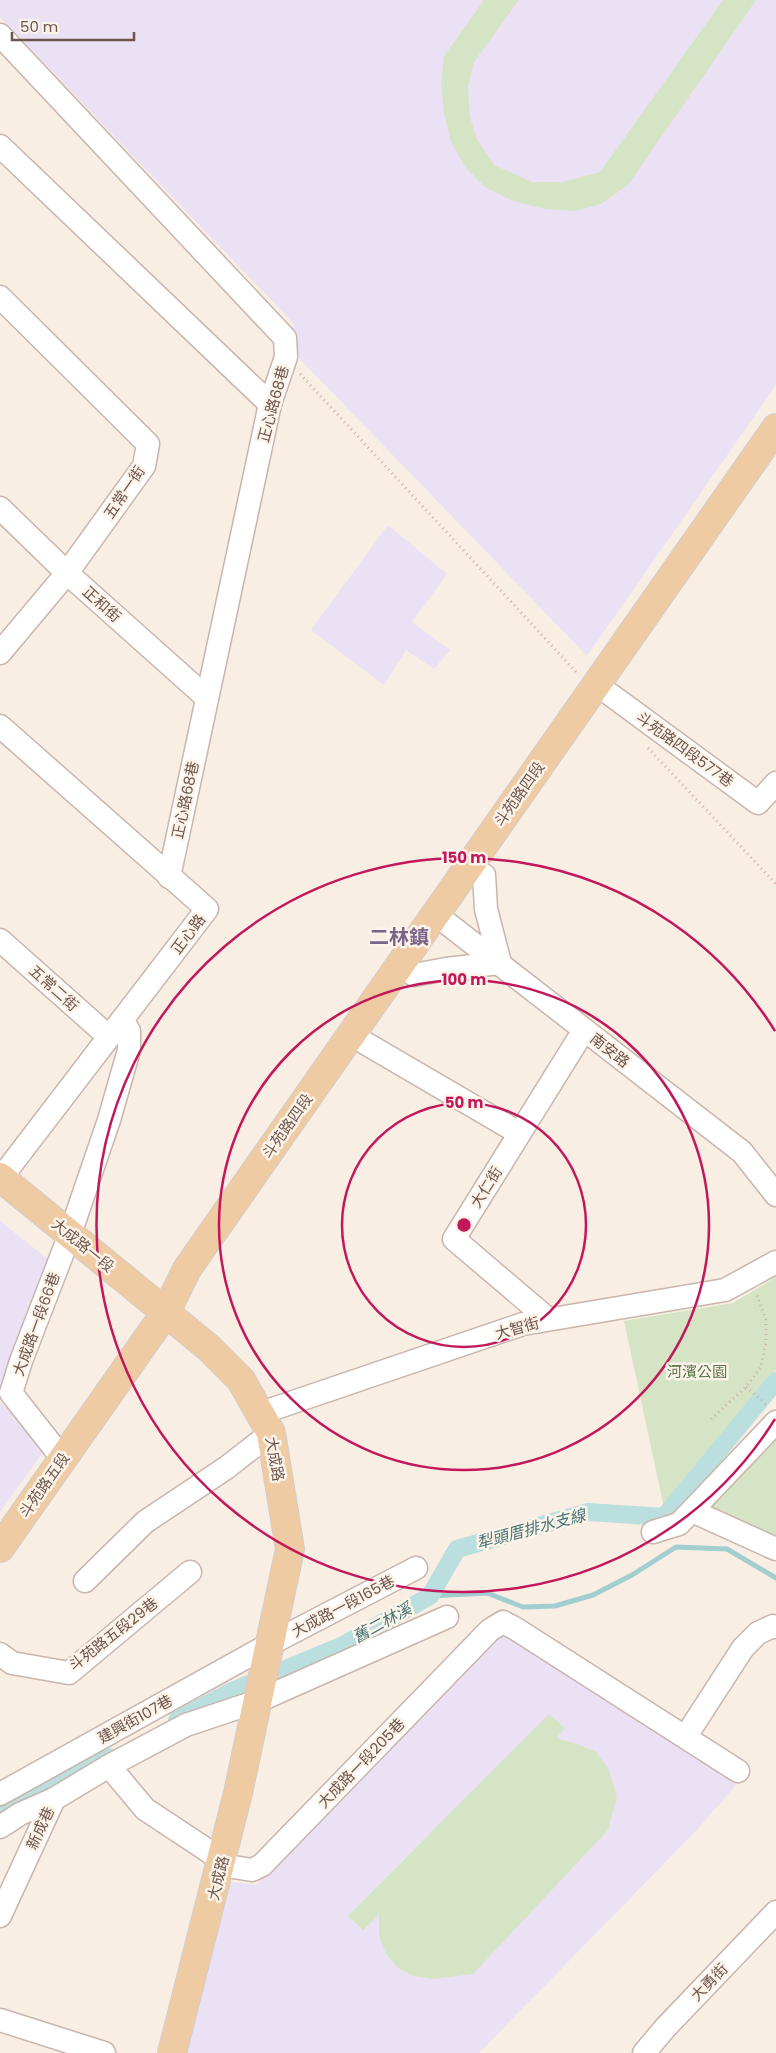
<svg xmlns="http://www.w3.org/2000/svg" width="776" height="2053" font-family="Poppins,'Noto Sans TC',sans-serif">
  <rect width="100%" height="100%" fill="#f9eee4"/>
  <!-- education -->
  <g fill="#ebe1f5">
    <path d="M 0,0 L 776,0 L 776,385 L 587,656 L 295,354 L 293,323 L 0,17 Z"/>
    <path d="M 388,525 L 447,574 L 412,622 L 450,650 L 434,669 L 406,650 L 384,685 L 311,630 Z"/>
    <path d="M 0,1221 L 49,1260 L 0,1398 Z"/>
    <path d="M 0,1402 L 46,1448 L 0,1512 Z"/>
    <path d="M 502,1627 L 739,1782 L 693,1834 L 479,2053 L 181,2053 L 225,1881 L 256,1885 L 355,1784 Z"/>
  </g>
  <!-- green -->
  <g fill="#d5e4c4">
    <path d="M 484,0 L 519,0 L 474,62 L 468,87 L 470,117 L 477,139 L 494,165 L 532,182 L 563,182 L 600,172 L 723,0 L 756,0 L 628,185 L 601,204 L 575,211 L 545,209 L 513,201 L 485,187 L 465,167 L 451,142 L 444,112 L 441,84 L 444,56 Z"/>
    <path d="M 776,1277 L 776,1370 L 664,1508 L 624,1321 L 733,1303 Z"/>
    <path d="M 776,1410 L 776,1555 L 687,1519 Z"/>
    <path d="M 549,1714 L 565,1728 L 556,1738 L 580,1745 L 596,1752 L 609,1770 L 617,1797 L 608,1830 L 473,1974 L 432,1979 L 413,1976 L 398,1968 L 386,1954 L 379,1936 L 379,1915 L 363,1930 L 348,1916 Z"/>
  </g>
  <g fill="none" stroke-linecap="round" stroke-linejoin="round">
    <!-- stream -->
    <path stroke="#a3ced0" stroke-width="5" d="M 430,1596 L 487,1593 L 523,1607 L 555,1606 L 593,1595 L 632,1575 L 676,1547 L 727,1549 L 776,1578"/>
    <!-- canal -->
    <g stroke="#bbdedf" stroke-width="18">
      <path d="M 177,1720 L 232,1691 L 341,1646 L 430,1596 L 457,1549 L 588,1512 L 664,1517 L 776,1381"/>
      <path d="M 0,1812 L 107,1756"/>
    </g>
    <!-- minor casing -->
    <g stroke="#c8b5ac" stroke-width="25">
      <g id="minor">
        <path d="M 0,35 L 285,338 L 286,357 L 270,404 L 169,877"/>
        <path d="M 0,146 L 270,404"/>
        <path d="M 0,297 L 148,444 L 144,466 L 67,573 L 0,653"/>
        <path d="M 0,508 L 67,573 L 207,698"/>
        <path d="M 611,695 L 758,803 L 776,783"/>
        <path d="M 0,726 L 207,909 L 1,1178"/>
        <path d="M 435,914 L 742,1152 L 776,1195"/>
        <path d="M 0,940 L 109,1037"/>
        <path d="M 414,975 L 446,969 L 500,963 L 486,909 L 484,875"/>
        <path d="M 365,1043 L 519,1133"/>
        <path d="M 548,1319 L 454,1239 L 584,1030"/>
        <path d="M 261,1413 L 523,1324 L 725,1290 L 776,1262"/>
        <path d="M 62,1458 L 11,1393 L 21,1361 L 70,1234 L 109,1120 L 129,1050 L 129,1031 L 122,1020"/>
        <path d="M 692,1511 L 776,1549"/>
        <path d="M 653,1532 L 679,1524 L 776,1422"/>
        <path d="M 85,1581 L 145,1522 L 226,1468 L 271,1433"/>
        <path d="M 0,1654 L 12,1663 L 69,1673 L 190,1572"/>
        <path d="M 686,1736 L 743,1648 L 758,1633 L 773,1626 L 776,1627"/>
        <path d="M 109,1766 L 145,1809 L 222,1860"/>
        <path d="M 0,1794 L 270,1644 L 416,1568"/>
        <path d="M 0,1827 L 20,1814 L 54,1799 L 109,1766 L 186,1725 L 258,1701 L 447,1617"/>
        <path d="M 221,1865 L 252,1870 L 262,1865 L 490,1630 L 503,1622 L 516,1629 L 738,1771"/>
        <path d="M 0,1916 L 54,1799"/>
        <path d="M 0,2020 L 104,2053"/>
        <path d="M 644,2053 L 665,2028 L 776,1912"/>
      </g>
    </g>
    <!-- major casing -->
    <g stroke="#d3ccca" stroke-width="30">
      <g id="major">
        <path d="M 0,1177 L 209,1348 L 241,1380 L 271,1433 L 290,1549 L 238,1793 L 172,2053"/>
        <path d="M 0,1548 L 166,1312 L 187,1269 L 776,428"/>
      </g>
    </g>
    <!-- path -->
    <g stroke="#cfafa3" stroke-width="3" stroke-dasharray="1 4" stroke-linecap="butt">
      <path d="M 300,374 L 578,674"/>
      <path d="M 648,748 L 776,884"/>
      <path d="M 746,1387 L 768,1406"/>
      <path d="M 711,1419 L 746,1387 L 761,1367 L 766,1342 L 766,1320 L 756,1293"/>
    </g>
    <!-- minor -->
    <use href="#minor" stroke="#fff" stroke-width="22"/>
    <!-- major -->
    <use href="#major" stroke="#efcba4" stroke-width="28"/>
  </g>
  <!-- distance rings -->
  <g fill="none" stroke="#c2185b" stroke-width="2.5">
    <circle cx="464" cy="1225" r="122"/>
    <circle cx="464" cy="1225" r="245"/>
    <path d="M775 1419A367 367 0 1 1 775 1031"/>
  </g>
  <g text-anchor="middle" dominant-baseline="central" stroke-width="5" stroke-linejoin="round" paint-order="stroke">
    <!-- street labels -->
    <g font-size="15" fill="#6d554d" stroke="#fcf3e9">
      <text transform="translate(273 404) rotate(-75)">正心路68巷</text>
      <text transform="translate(124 492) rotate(-56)">五常一街</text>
      <text transform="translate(102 604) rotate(42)">正和街</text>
      <text transform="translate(685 749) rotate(36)">斗苑路四段577巷</text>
      <text transform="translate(519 794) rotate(-55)">斗苑路四段</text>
      <text transform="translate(185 800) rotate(-78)">正心路68巷</text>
      <text transform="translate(188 934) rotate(-53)">正心路</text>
      <text transform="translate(54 988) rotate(42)">五常二街</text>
      <text transform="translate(610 1050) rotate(38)">南安路</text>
      <text transform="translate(287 1126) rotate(-55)">斗苑路四段</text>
      <text transform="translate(486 1187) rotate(-58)">大仁街</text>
      <text transform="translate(83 1245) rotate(39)">大成路一段</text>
      <text transform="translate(36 1324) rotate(-70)">大成路一段66巷</text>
      <text transform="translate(517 1328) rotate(-15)">大智街</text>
      <text transform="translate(275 1459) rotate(80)">大成路</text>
      <text transform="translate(44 1485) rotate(-55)">斗苑路五段</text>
      <text transform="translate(343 1606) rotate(-28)">大成路一段165巷</text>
      <text transform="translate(113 1634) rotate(-38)">斗苑路五段29巷</text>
      <text transform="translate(135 1719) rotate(-29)">建興街107巷</text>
      <text transform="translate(361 1763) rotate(-46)">大成路一段205巷</text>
      <text transform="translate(40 1828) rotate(-65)">新成巷</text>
      <text transform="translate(218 1878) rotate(-76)">大成路</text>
      <text transform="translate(709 1982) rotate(-46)">大勇街</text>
    </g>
    <!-- park labels -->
    <g font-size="15" fill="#5c784a" stroke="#fcf3e9">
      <text x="697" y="1371">河濱公園</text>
    </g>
    <!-- water labels -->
    <g font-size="16" font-style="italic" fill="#477577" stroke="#fcf3e9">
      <text transform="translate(531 1529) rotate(-15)">犁頭厝排水支線</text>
      <text transform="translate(382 1623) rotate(-29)">舊二林溪</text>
    </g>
    <!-- district labels -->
    <g font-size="20" font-weight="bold" fill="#7a658a" stroke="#fcf3e9">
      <text x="399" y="937">二林鎮</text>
    </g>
  </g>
  <circle cx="464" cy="1225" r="8" fill="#c2185b" stroke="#fcf3e9" stroke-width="2.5"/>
  <g font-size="15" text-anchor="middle" font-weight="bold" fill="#c2185b" stroke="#fcf3e9" stroke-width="5" stroke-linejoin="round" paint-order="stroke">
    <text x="464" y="863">150 m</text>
    <text x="464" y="985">100 m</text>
    <text x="464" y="1108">50 m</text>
  </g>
  <!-- scale -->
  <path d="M12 32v8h122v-8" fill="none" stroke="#6d554d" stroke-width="2.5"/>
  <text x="20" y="32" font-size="15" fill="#6d554d" stroke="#fcf3e9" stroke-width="4" paint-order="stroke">50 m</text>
</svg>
